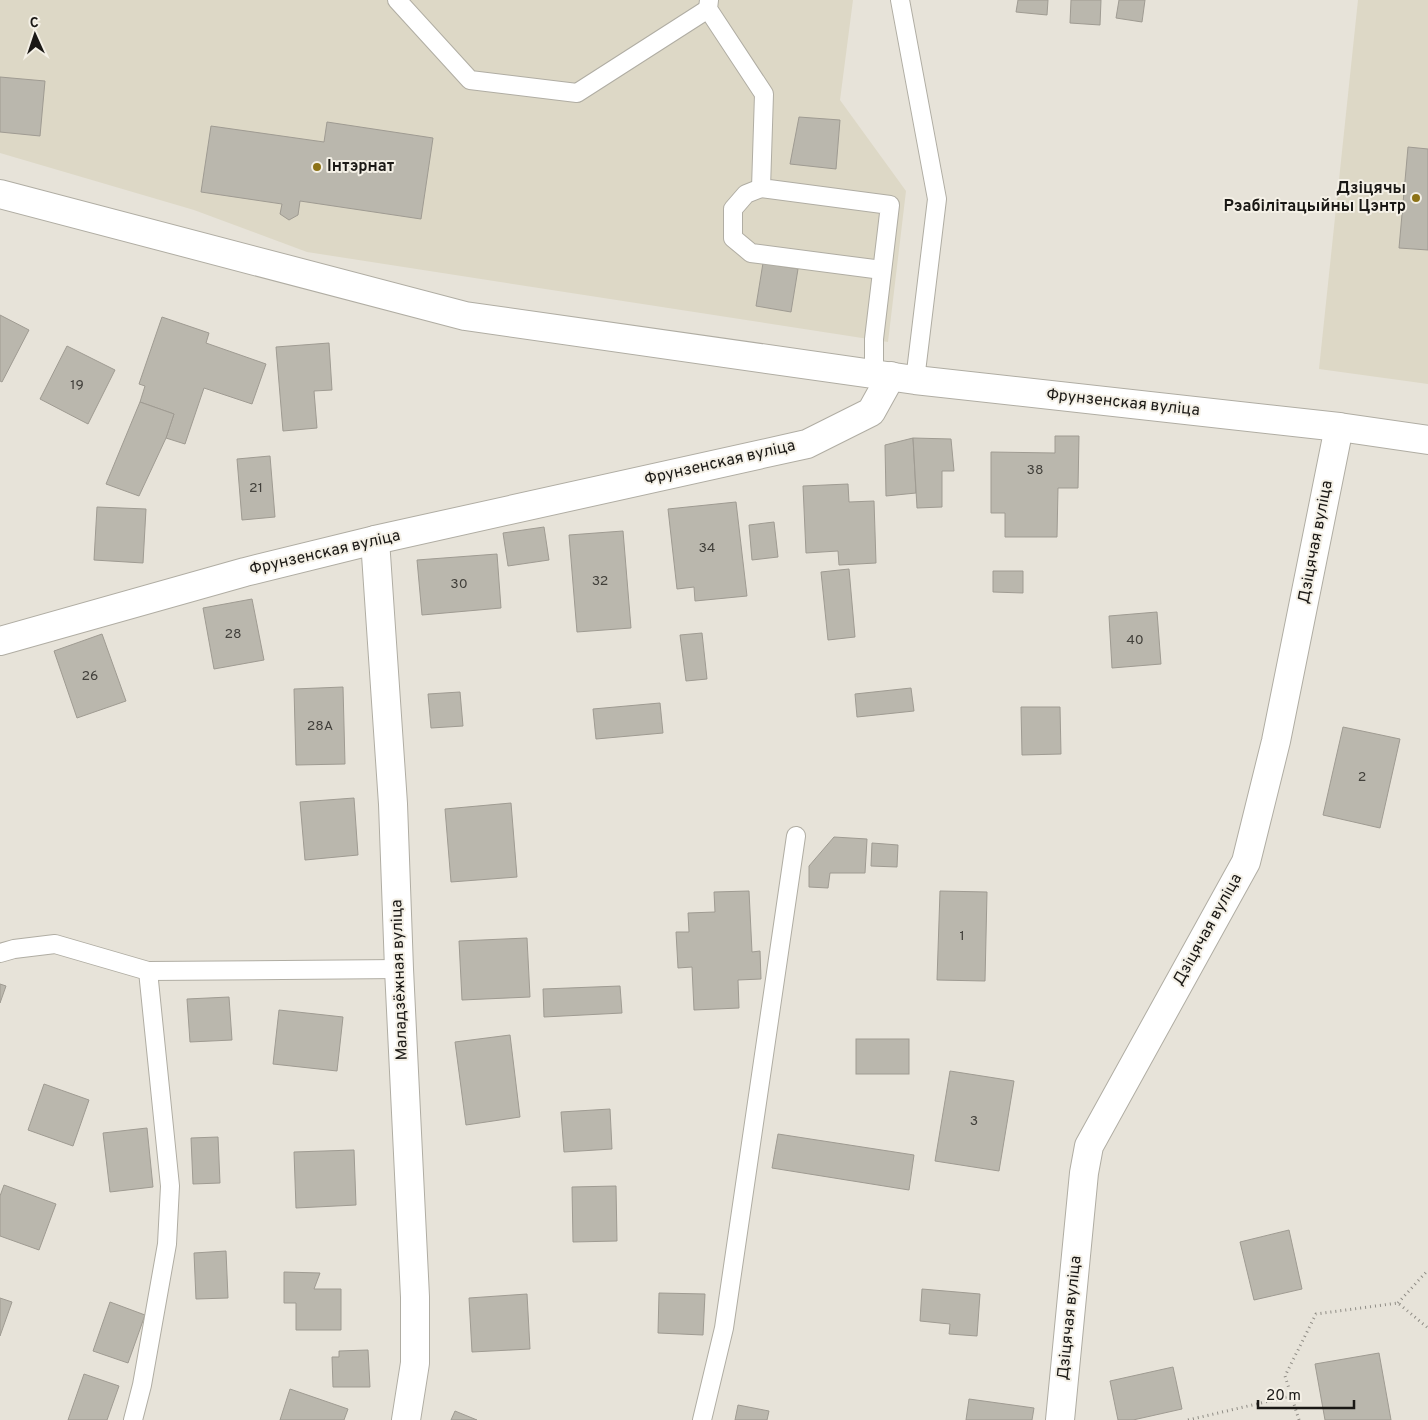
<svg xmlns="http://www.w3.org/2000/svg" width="1428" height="1420" font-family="Overpass,sans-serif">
  <rect width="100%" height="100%" fill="#e7e3d9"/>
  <!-- built -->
  <g fill="#ddd8c6">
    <path d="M 0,0 L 853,0 L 840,100 L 906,191 L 888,342 L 307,252 L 194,210 L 0,153 Z"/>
    <path d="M 1358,0 L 1428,0 L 1428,384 L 1319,369 Z"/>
  </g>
  <!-- building -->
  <g fill="#bab7ad" stroke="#9f9b92">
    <path d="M 1018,0 L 1048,0 L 1047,15 L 1016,12 Z"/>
    <path d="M 1071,0 L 1101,0 L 1100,25 L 1070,23 Z"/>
    <path d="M 1119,0 L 1145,0 L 1142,22 L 1116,18 Z"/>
    <path d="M 0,77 L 45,81 L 40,136 L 0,132 Z"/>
    <path d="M 799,117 L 840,120 L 836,169 L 790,164 Z"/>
    <path d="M 327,122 L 433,138 L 421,219 L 300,201 L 298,215 L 289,220 L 280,214 L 282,204 L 201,192 L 211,126 L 324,142 Z"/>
    <path d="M 1408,147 L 1428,149 L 1428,250 L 1399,248 Z"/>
    <path d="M 763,263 L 798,269 L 791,312 L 756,306 Z"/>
    <path d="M 0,315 L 29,330 L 2,382 L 0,381 Z"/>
    <path d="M 162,317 L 209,333 L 206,343 L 266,364 L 252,404 L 204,388 L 185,444 L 166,438 L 174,414 L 140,402 L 145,386 L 139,384 Z"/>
    <path d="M 329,343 L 332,390 L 314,391 L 317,428 L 283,431 L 276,347 Z"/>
    <path d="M 67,346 L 115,370 L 88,424 L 40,399 Z"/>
    <path d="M 140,402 L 174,414 L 166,438 L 139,496 L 106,484 Z"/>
    <path d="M 1055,436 L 1079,436 L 1078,488 L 1058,488 L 1057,537 L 1005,537 L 1005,513 L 991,513 L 991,452 L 1055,453 Z"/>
    <path d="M 913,438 L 916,493 L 886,496 L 885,445 Z"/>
    <path d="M 913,438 L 951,439 L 954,471 L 942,471 L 942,507 L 917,508 Z"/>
    <path d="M 270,456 L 275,517 L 242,520 L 237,459 Z"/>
    <path d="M 848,484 L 849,502 L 874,501 L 876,563 L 839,565 L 838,551 L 806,553 L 803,486 Z"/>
    <path d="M 736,502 L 747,596 L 695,601 L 694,587 L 677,589 L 668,509 Z"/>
    <path d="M 97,507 L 146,509 L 143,563 L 94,560 Z"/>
    <path d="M 774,522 L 778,557 L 752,560 L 749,525 Z"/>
    <path d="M 544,527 L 549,560 L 508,566 L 503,533 Z"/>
    <path d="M 623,531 L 631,628 L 577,632 L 569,535 Z"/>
    <path d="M 497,554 L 501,608 L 422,615 L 417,560 Z"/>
    <path d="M 849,569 L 855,637 L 828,640 L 821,572 Z"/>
    <path d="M 993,571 L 1023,571 L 1023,593 L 993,592 Z"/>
    <path d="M 252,599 L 264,660 L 214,669 L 203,608 Z"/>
    <path d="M 1157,612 L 1161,664 L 1112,668 L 1109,616 Z"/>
    <path d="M 702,633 L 707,679 L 686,681 L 680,635 Z"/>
    <path d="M 102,634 L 126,701 L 77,718 L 54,651 Z"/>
    <path d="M 343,687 L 345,764 L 296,765 L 294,689 Z"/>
    <path d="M 911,688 L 914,711 L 857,717 L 855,694 Z"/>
    <path d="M 460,692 L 463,726 L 431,728 L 428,694 Z"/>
    <path d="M 660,703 L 663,733 L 596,739 L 593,709 Z"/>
    <path d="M 1021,707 L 1060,707 L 1061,754 L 1022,755 Z"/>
    <path d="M 1343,727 L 1400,739 L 1380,828 L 1323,815 Z"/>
    <path d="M 354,798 L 358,855 L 305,860 L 300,802 Z"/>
    <path d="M 511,803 L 517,877 L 451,882 L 445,809 Z"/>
    <path d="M 834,837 L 867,839 L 865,873 L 830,873 L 828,888 L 809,887 L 809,866 Z"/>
    <path d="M 872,843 L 898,845 L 897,867 L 871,866 Z"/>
    <path d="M 749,891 L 752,952 L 760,951 L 761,979 L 738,980 L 739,1008 L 694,1010 L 692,967 L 678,968 L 676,932 L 689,932 L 688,913 L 715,912 L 714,892 Z"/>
    <path d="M 940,891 L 987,892 L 985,981 L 937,980 Z"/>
    <path d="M 527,938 L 530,997 L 462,1000 L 459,941 Z"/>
    <path d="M 0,984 L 6,986 L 0,1003 Z"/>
    <path d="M 620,986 L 622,1013 L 544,1017 L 543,989 Z"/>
    <path d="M 229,997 L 232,1040 L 190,1042 L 187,999 Z"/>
    <path d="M 279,1010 L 343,1017 L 337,1071 L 273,1064 Z"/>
    <path d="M 510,1035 L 520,1117 L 466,1125 L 455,1042 Z"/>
    <rect x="856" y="1039" width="53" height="35"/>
    <path d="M 950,1071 L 1014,1081 L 999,1171 L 935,1161 Z"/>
    <path d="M 44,1084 L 89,1100 L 73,1146 L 28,1130 Z"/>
    <path d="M 610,1109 L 612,1149 L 564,1152 L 561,1112 Z"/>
    <path d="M 147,1128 L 153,1187 L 110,1192 L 103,1133 Z"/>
    <path d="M 778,1134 L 914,1155 L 909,1190 L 772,1168 Z"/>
    <path d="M 218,1137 L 220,1183 L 193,1184 L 191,1138 Z"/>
    <path d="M 354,1150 L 356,1205 L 296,1208 L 294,1152 Z"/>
    <path d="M 4,1185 L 56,1204 L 39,1250 L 0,1236 L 0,1196 Z"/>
    <path d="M 616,1186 L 617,1241 L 573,1242 L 572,1187 Z"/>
    <path d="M 1289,1230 L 1302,1289 L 1254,1300 L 1240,1242 Z"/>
    <path d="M 226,1251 L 228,1298 L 196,1299 L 194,1253 Z"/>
    <path d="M 284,1272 L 320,1273 L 314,1289 L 341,1289 L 341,1330 L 296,1330 L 296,1303 L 284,1303 Z"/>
    <path d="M 922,1289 L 980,1294 L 977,1336 L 949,1334 L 950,1324 L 920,1321 Z"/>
    <path d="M 659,1293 L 705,1294 L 703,1335 L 658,1333 Z"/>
    <path d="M 527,1294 L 530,1349 L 472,1352 L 469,1298 Z"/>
    <path d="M 0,1298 L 12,1302 L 0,1336 Z"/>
    <path d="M 110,1302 L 145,1315 L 128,1363 L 93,1351 Z"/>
    <path d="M 368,1350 L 370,1387 L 333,1387 L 332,1357 L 339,1357 L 339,1351 Z"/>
    <path d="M 1379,1353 L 1391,1420 L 1325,1420 L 1315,1364 Z"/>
    <path d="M 1173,1367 L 1182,1409 L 1133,1420 L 1118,1420 L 1110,1381 Z"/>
    <path d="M 84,1374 L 119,1386 L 107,1420 L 68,1420 Z"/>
    <path d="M 290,1389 L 348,1409 L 344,1420 L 280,1420 Z"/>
    <path d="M 969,1399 L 1034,1408 L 1032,1420 L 966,1420 Z"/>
    <path d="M 738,1405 L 769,1411 L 767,1420 L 735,1420 Z"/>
    <path d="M 455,1411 L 477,1420 L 451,1420 Z"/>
  </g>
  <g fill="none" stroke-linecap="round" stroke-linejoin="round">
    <!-- service casing -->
    <g stroke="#b0ada3" stroke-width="20">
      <g id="service">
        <path d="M 397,0 L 470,80 L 577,93 L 708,9"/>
        <path d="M 709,0 L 708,9 L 764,94 L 761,188 L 890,205 L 874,339 L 874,373"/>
        <path d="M 900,0 L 937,199 L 915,380"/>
        <path d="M 761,188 L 746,194 L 733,209 L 733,238 L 751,253 L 882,270"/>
        <path d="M 0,953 L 14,949 L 55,944 L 148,971 L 170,1186 L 167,1244 L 142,1385 L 133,1420"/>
        <path d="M 148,971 L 399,969"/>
        <path d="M 702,1420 L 724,1328 L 796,836"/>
      </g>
    </g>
    <!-- minor casing -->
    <g stroke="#b0ada3" stroke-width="30">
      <g id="minor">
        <path d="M 0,194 L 465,316 L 915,380 L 1339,427 L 1428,440"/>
        <path d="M 375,540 L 393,804 L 399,969 L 415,1297 L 415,1363 L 406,1420"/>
        <path d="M 0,641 L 245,572 L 375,540 L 807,444 L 871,412 L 891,376"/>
        <path d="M 1060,1420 L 1084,1173 L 1089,1146 L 1246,862 L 1276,741 L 1339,427"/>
      </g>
    </g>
    <!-- path -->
    <g stroke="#8f8c85" stroke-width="3" stroke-dasharray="1 4" stroke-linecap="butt">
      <path d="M 1398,1303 L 1428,1270"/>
      <path d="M 1188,1420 L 1291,1396"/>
      <path d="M 1299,1420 L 1285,1376 L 1316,1314 L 1398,1303 L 1428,1328"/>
    </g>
    <!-- service -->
    <use href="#service" stroke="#fff" stroke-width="18"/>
    <!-- minor -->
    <use href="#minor" stroke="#fff" stroke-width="28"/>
  </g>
  <!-- markers -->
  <g fill="#8c7216" stroke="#f4f0e6" stroke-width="2">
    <circle cx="317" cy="167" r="5"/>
    <circle cx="1416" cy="198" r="5"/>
  </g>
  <g text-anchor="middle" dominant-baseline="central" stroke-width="4" stroke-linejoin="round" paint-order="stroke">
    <!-- number labels -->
    <g font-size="14" fill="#42403b">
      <text x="77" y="385">19</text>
      <text x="1035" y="470">38</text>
      <text x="256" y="488">21</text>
      <text x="707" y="548">34</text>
      <text x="600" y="581">32</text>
      <text x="459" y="584">30</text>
      <text x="233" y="634">28</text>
      <text x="1135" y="640">40</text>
      <text x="90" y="676">26</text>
      <text x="320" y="726">28А</text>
      <text x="1362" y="777">2</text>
      <text x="962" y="936">1</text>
      <text x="974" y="1121">3</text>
    </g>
    <!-- poi labels -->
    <g font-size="16" font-weight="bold" fill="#1a1815" stroke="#f4f0e6" text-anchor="start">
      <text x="327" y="167">Інтэрнат</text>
      <text x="1406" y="189" text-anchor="end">Дзіцячы<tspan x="1406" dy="18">Рэабілітацыйны Цэнтр</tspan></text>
    </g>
    <!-- street labels -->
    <g font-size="16" fill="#1a1815" stroke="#f4f0e6">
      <text transform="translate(1123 403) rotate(6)">Фрунзенская вуліца</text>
      <text transform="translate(720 463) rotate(-13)">Фрунзенская вуліца</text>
      <text transform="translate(1316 542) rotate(-79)">Дзіцячая вуліца</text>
      <text transform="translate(325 553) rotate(-13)">Фрунзенская вуліца</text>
      <text transform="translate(1208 930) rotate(-61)">Дзіцячая вуліца</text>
      <text transform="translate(400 980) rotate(-92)">Маладзёжная вуліца</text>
      <text transform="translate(1070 1318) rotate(-84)">Дзіцячая вуліца</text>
    </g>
  </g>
  <!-- north arrow -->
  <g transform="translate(35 35) rotate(357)" stroke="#f4f0e6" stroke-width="4" paint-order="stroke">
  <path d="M0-4L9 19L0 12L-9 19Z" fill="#1a1815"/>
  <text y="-8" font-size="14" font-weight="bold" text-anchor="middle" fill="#1a1815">С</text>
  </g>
  <!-- scale -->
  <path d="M1258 1400v8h96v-8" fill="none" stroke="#1a1815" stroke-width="2.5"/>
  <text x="1266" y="1400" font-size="15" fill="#1a1815" stroke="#f4f0e6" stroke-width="4" paint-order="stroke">20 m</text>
</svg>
